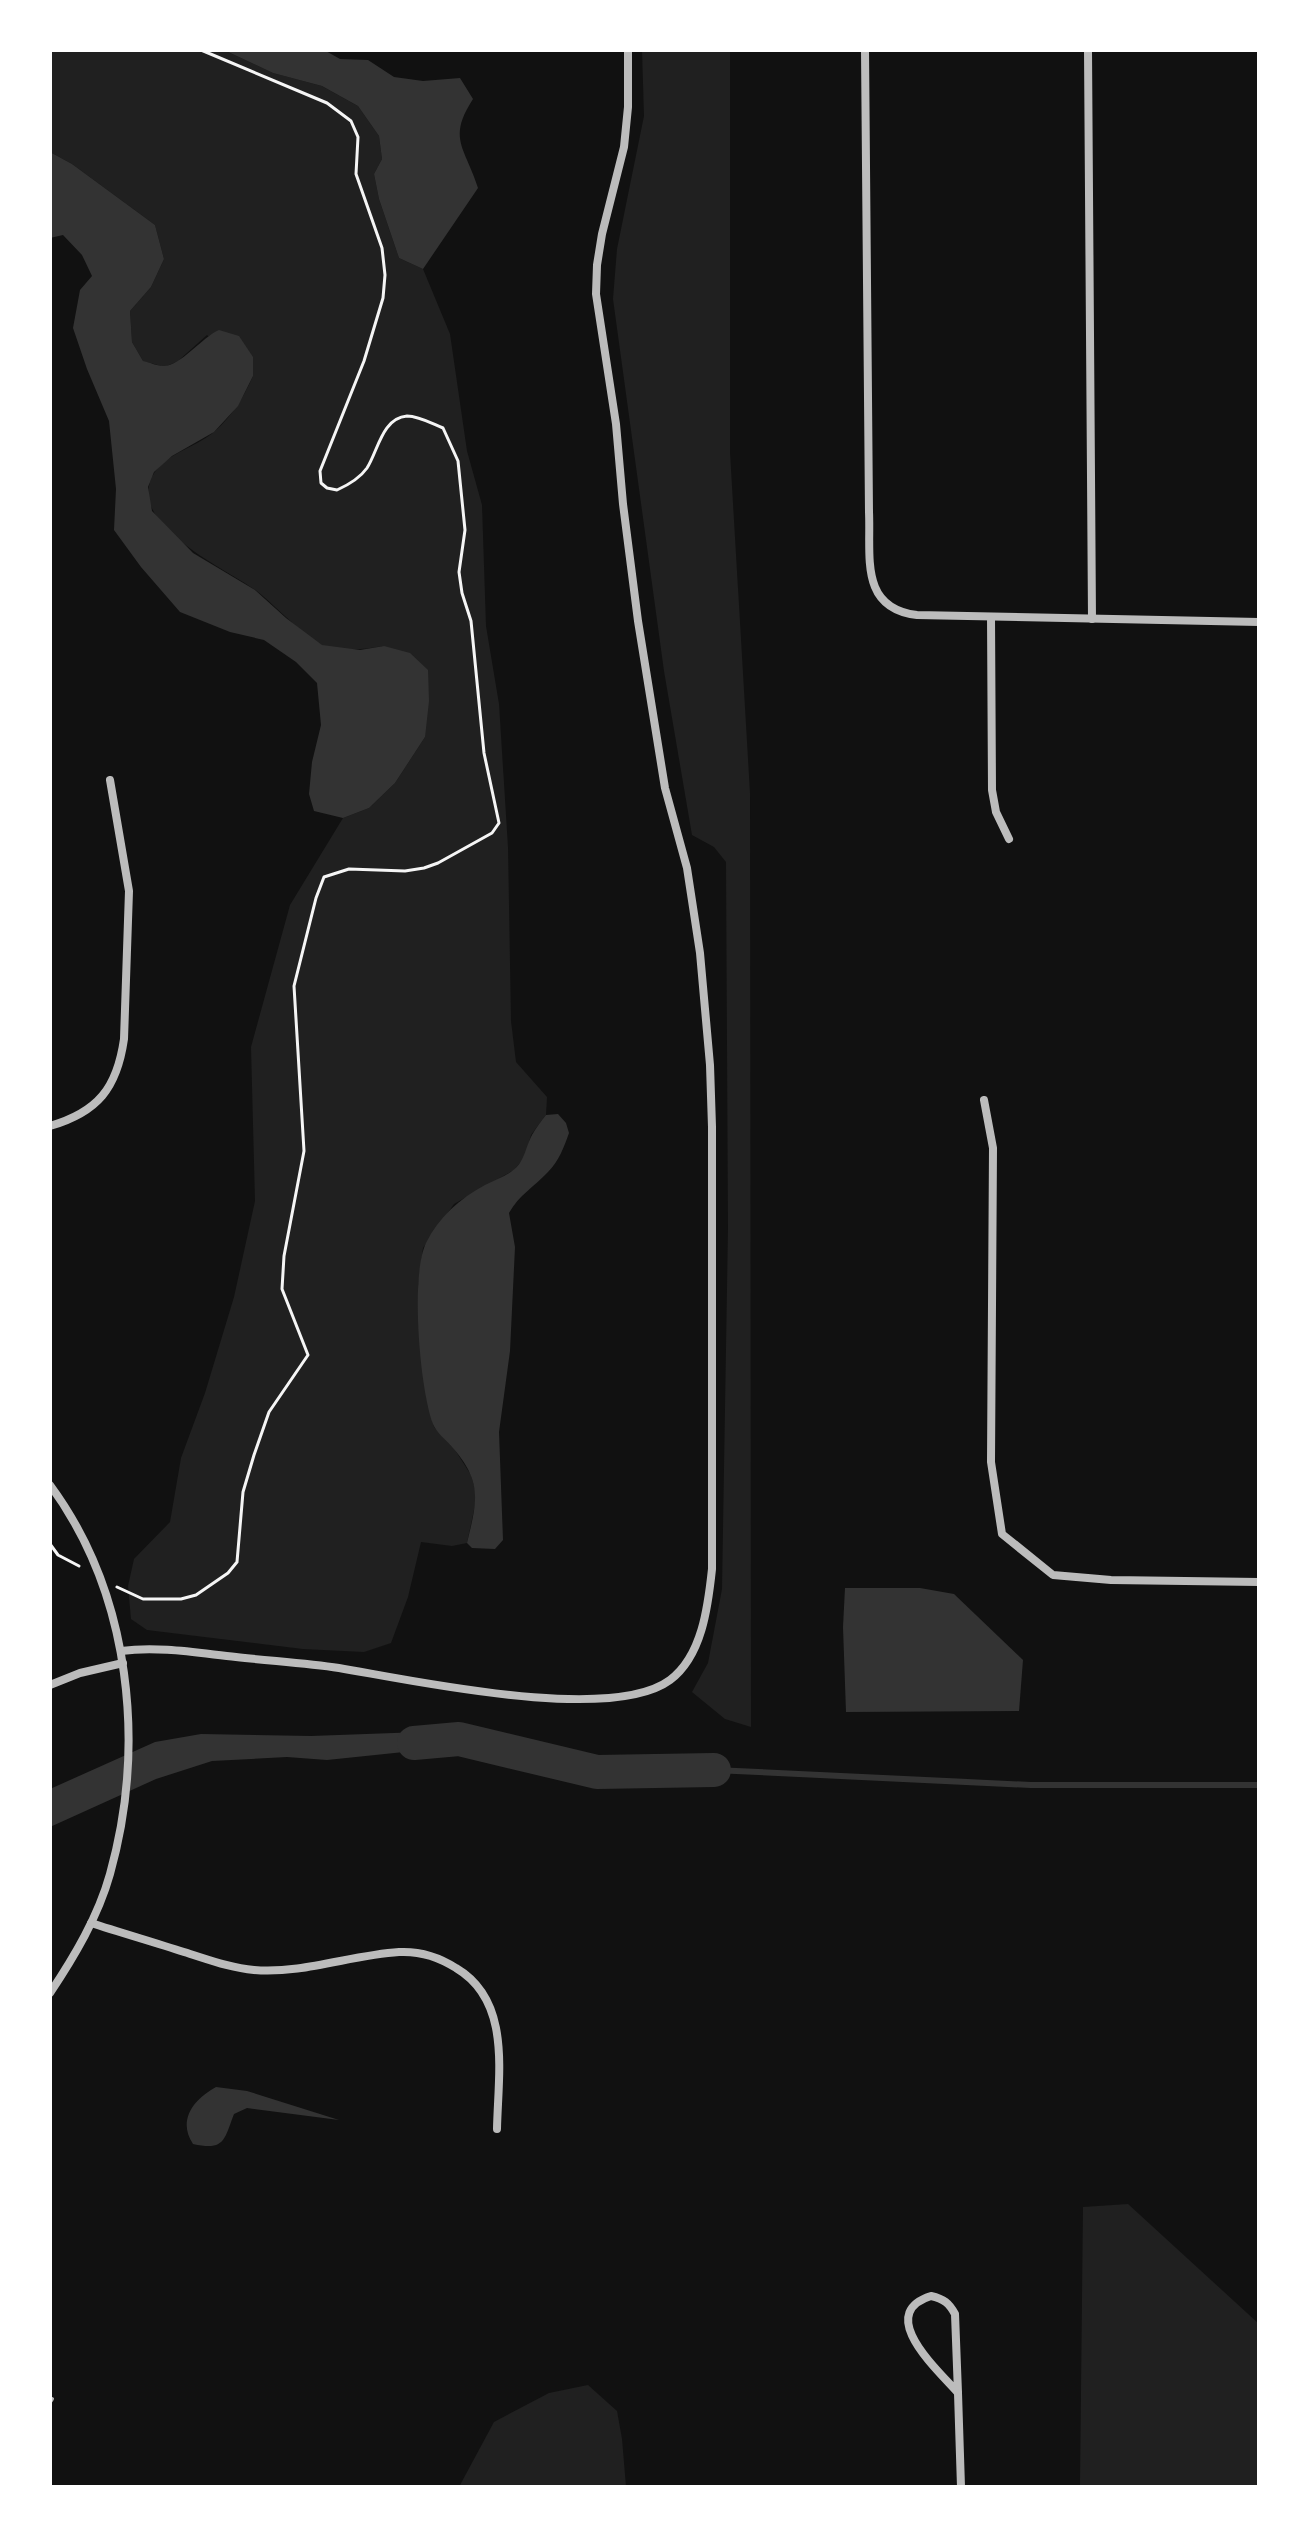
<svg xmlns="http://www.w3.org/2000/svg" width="1309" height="2537" font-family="Mulish,sans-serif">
  <rect width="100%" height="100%" fill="#111"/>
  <!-- green -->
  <g fill="#202020">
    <path d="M 50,50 L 224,50 L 273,73 L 322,86 L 358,106 L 379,136 L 382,159 L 374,174 L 379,199 L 399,258 L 423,269 L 450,334 L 467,451 L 482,505 L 486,626 L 499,704 L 508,847 L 511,1021 L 516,1062 L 547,1097 L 546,1115 L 531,1135 L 525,1157 L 514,1170 L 454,1204 L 423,1248 L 418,1286 L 419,1328 L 427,1399 L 434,1427 L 455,1450 L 471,1475 L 477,1496 L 467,1543 L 452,1546 L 421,1542 L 408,1597 L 391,1643 L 364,1652 L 303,1649 L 147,1630 L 131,1619 L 128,1586 L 134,1559 L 170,1522 L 181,1458 L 205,1393 L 234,1297 L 255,1201 L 251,1047 L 290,905 L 343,818 L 369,808 L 395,783 L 425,737 L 384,646 C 365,649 342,652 324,646 C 306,639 275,605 258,592 C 228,569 135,530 150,482 C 159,454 195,449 215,431 C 232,416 244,397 253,376 L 207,335 L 178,361 L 165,367 L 143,361 L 132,342 L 130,311 L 151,287 L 164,259 L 155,225 L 72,164 L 50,152 Z"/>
    <path d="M 642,50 L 730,50 L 730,452 L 750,793 L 751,1727 L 725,1719 L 692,1692 L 708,1663 L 722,1589 L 728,1228 L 726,862 L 714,847 L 692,835 L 664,671 L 613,299 L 617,249 L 644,116 Z"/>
    <path d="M 1128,2204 L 1259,2324 L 1259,2487 L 1080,2487 L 1083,2207 Z"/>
    <path d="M 588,2385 L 617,2411 L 622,2439 L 626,2487 L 459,2487 L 494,2422 L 549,2393 Z"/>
  </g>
  <!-- water -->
  <g fill="#333">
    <path d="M 224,50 L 324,50 L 340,59 L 368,60 L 394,77 L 423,81 L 460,78 L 473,99 C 447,139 465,147 478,188 L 423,269 L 399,258 L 379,199 L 374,174 L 382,159 L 379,136 L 358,106 L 322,86 L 273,73 Z"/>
    <path d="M 50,152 L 72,164 L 155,225 L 164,259 L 151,287 L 130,311 L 132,342 L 143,361 C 149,362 157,366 163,366 C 180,367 202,337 219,330 L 239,336 L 253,357 L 253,376 L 238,406 L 214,432 L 172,456 L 154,472 L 148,487 L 152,511 L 193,553 L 255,590 L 286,618 L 322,645 L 360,650 L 384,646 L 410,653 L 428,670 L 429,701 L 425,737 L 395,783 L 369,808 L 343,818 L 314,811 L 309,794 L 312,762 L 321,725 L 317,683 L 296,662 L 264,640 L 230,632 L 180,612 L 141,567 L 114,530 L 116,489 L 109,421 L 87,369 L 73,328 L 80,290 L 92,276 L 82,255 L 63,235 L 50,238 Z"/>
    <path d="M 558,1114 L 566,1123 L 569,1133 C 564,1147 559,1161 548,1172 C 534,1187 519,1195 509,1213 L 515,1247 L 510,1351 L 499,1432 L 503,1540 L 495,1549 L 472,1548 L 467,1543 C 477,1501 483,1482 452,1447 C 446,1440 436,1432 433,1424 C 420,1390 410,1276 426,1243 C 439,1217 459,1199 485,1185 C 494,1180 504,1177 512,1171 C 525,1162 525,1148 532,1135 C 536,1128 541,1121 546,1115 Z"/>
    <path d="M 845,1588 L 920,1588 L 954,1594 L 1023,1660 L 1019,1711 L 846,1712 L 843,1627 Z"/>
    <path d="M 449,1731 L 459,1739 L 452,1747 L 327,1760 L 287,1757 L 212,1761 L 156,1779 L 50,1827 L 50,1789 L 155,1742 L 201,1734 L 311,1736 Z"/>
    <path d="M 216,2087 L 247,2091 L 339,2120 L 247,2108 L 234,2114 C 224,2140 225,2151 193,2144 C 177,2120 194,2099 216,2087 Z"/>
  </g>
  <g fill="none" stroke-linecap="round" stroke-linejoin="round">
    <!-- stream -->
    <path stroke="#333" stroke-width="6" d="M 714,1770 L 1031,1785 L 1259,1785"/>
    <!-- river -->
    <path stroke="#333" stroke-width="34" d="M 414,1743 L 459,1739 L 597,1772 L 714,1770"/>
    <!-- path -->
    <g stroke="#f5f5f5" stroke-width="3">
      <path d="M 50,1544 L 58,1555 L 79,1566"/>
      <path d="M 117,1587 L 143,1599 L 181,1599 L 196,1595 L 228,1573 L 237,1562 L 243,1492 L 254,1455 L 269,1412 L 308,1355 L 282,1289 L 284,1256 L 304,1151 L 294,986 L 316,898 L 324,877 L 349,869 L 405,871 L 424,868 L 438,863 L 492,833 L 499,823 L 484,753 L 471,621 L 462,593 L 459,572 L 465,530 L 458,461 L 443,428 C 433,424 419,416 407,416 C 382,418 378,451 367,468 C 360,478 348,485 337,490 L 327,488 L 321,483 L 320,471 L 364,361 L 383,298 L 385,275 L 382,248 L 356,174 L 358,137 L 351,121 L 327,103 L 201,50"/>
    </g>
    <!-- service -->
    <path stroke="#bcbcbc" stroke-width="4" d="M 50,2402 L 52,2399"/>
    <!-- minor -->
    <g stroke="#bcbcbc" stroke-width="8">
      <path d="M 865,50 L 869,512 C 871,556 859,608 917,615 L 1259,622"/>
      <path d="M 1088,50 L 1092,619"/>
      <path d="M 991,617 L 992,790 L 996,812 L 1009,839"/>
      <path d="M 984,1100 L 993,1148 L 991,1462 L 1002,1534 L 1053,1575 L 1111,1580 L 1259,1582"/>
      <path d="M 50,1126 C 98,1112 117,1088 124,1039 L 129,891 L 110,780"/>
      <path d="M 50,1485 C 131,1595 146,1745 110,1874 C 98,1917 74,1957 50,1993"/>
      <path d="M 121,1651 C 159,1646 198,1653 236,1657 C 271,1661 305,1663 339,1668 C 411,1680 611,1724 670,1680 C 702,1656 708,1607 712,1569 L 712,1127 L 710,1065 L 700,953 L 687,868 L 665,788 L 638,621 L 623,504 L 616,424 L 596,294 L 597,265 L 602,234 L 624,147 L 628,107 L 628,50"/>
      <path d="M 50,1685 L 80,1673 L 123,1663"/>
      <path d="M 91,1923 C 122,1933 153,1942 184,1952 C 207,1959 230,1968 254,1970 C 303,1974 351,1955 399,1952 C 419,1951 439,1957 456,1968 C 512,2001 498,2074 497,2129"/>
      <path d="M 931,2296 C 944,2299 949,2303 955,2314 L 958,2393 C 939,2371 874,2314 931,2296 Z"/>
      <path d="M 958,2393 L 961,2487"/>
    </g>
  </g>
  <!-- border -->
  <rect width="1309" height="2537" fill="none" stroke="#ffffff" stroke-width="104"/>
</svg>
